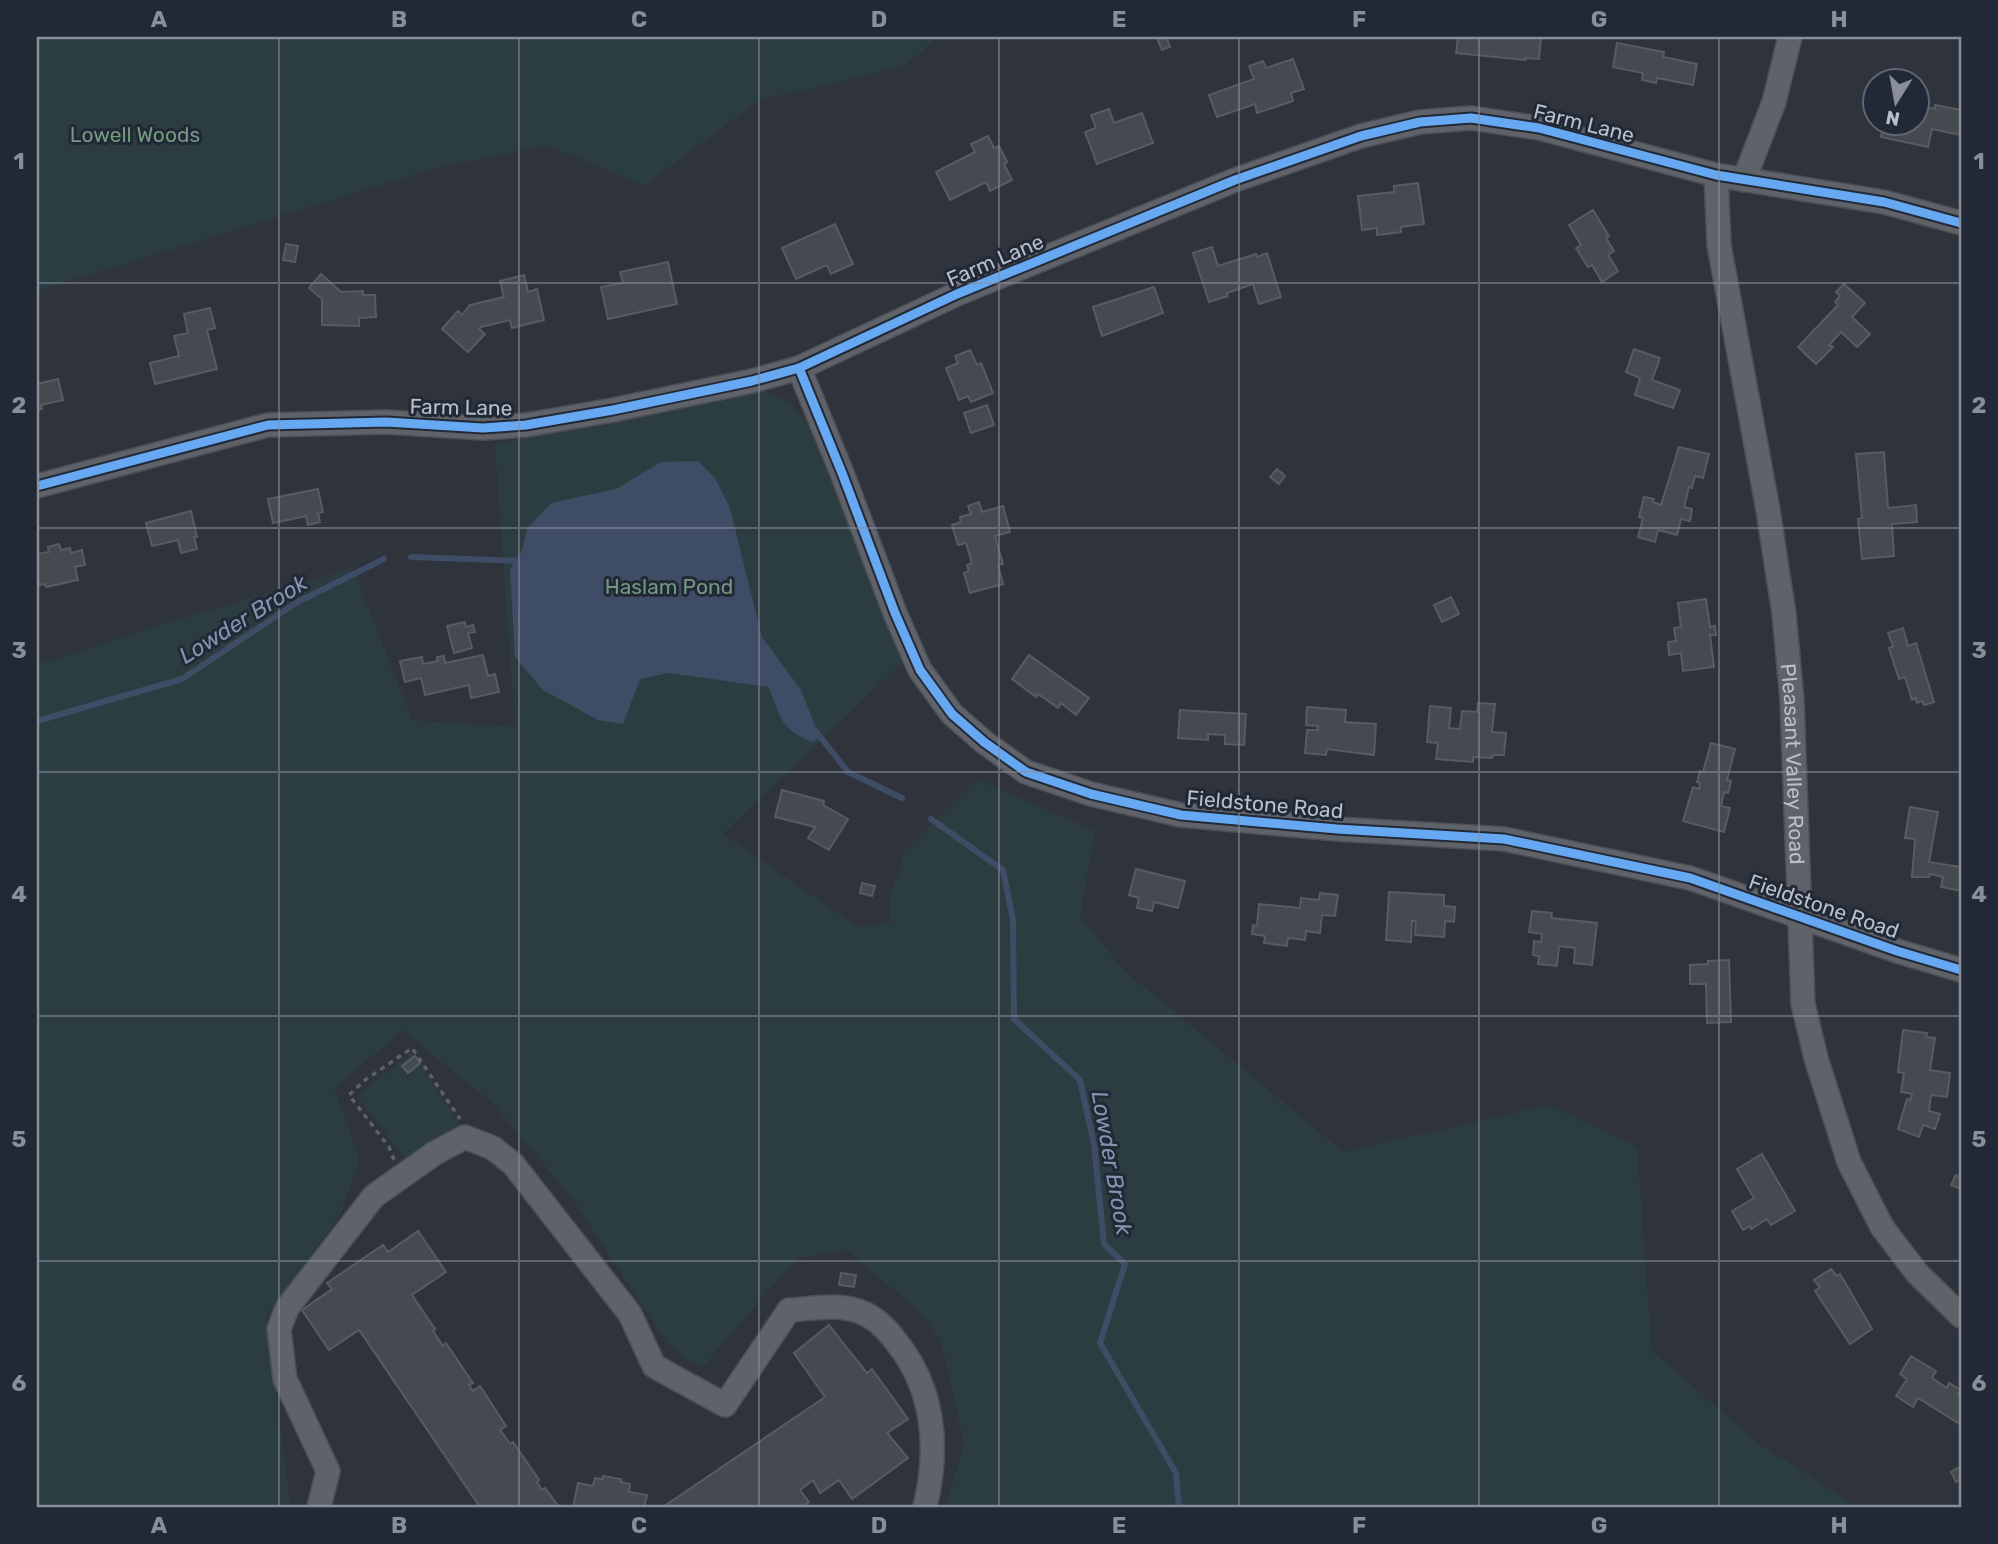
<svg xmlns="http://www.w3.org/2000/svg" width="1998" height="1544" font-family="Rubik,sans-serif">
  <rect width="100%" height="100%" fill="#2f333b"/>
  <!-- green -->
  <g fill="#2c3d41">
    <path d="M 37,37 L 938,37 L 907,64 L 830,85 L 761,99 L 644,186 L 547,145 L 433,169 L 37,291 Z"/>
    <path d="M 764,391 L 790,402 L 817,435 L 903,662 L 723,834 L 858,927 L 890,922 C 890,912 888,901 891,892 C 894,878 904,867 903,853 L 977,779 L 1095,831 L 1080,917 L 1123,969 L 1343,1152 L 1549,1105 L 1637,1147 L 1652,1351 L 1761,1445 L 1858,1507 L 946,1507 L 964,1443 L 941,1340 L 919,1311 L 847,1251 L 797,1258 L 702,1368 L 669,1346 L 571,1197 L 493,1104 L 403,1030 L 334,1088 L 360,1160 L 339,1217 L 266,1317 L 291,1507 L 37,1507 L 37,665 L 156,626 L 353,568 L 412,720 L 515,727 L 495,444 Z"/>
    <path d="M 412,1052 L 462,1127 L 409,1164 L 357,1096 Z"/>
  </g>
  <!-- water -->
  <path fill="#3e4c65" d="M 698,461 L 715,478 L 730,508 L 762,637 L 801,690 L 820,738 L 813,742 C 779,729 782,718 768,687 L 669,673 L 640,679 L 623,724 L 598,720 L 543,690 L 515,657 L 510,569 L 522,551 L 527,529 L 551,503 L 616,489 L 661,462 Z"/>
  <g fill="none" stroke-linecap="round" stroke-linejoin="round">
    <!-- stream -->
    <g stroke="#3e4c65" stroke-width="6">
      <path d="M 411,557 L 524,561"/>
      <path d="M 37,721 L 182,679 L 296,603 L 384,559"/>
      <path d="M 815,730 L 848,772 L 902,798"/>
      <path d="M 931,819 L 1003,870 L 1013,920 L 1014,1019 L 1080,1080 L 1094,1144 L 1104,1244 L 1125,1264 L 1100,1343 L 1176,1473 L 1179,1507"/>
    </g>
  </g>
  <!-- building -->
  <g fill="#454950" stroke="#575b63" stroke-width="2">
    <path d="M 1166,37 L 1170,47 L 1162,50 L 1157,38 Z"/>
    <path d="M 1458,37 L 1541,37 L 1539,59 L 1525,58 L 1525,60 L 1456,53 Z"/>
    <path d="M 1617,43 L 1664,52 L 1663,57 L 1697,64 L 1693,85 L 1657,78 L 1656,83 L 1642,80 L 1643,73 L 1613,67 Z"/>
    <path d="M 1293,59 L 1304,89 L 1291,93 L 1293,101 L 1257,113 L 1255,104 L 1217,117 L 1209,95 L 1254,79 L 1249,66 L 1263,61 L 1266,68 Z"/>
    <path d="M 1918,105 L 1935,109 L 1935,105 L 1961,110 L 1961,135 L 1932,129 L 1928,147 L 1881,137 L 1884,122 L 1918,122 Z"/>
    <path d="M 1109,109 L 1114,123 L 1142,113 L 1153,143 L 1097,164 L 1085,132 L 1096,128 L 1091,115 Z"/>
    <path d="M 988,136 L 994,148 L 999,146 L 1007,162 L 1004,164 L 1012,180 L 990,191 L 986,182 L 950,200 L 936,172 L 975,152 L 971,144 Z"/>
    <path d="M 1418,183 L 1424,224 L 1401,227 L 1401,232 L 1377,235 L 1377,228 L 1362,230 L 1358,196 L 1394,192 L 1394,186 Z"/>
    <path d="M 1593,210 L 1609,236 L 1606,238 L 1614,251 L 1608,255 L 1618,271 L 1602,282 L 1592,265 L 1588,267 L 1576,248 L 1581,245 L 1569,225 Z"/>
    <path d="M 835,224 L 853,264 L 831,274 L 827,265 L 796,279 L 782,248 Z"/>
    <path d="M 286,244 L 298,246 L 295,262 L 283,260 Z"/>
    <path d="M 1212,247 L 1218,266 L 1256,254 L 1257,257 L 1267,253 L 1281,297 L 1259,304 L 1253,284 L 1227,293 L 1228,296 L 1209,302 L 1193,253 Z"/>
    <path d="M 668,262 L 677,304 L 608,319 L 601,287 L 623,283 L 620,272 Z"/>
    <path d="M 321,274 L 341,292 L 363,291 L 363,295 L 375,295 L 376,317 L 359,318 L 359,326 L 322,325 L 322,299 L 309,288 Z"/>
    <path d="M 524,275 L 528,292 L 537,289 L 544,320 L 512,328 L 510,320 L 481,327 L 479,329 L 485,334 L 468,352 L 442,329 L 458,311 L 462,315 L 470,305 L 504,297 L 500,281 Z"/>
    <path d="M 1844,284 L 1865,303 L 1852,317 L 1870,334 L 1857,347 L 1841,332 L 1829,345 L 1833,347 L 1816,364 L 1798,347 L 1838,305 L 1835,302 L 1840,296 L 1836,292 Z"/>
    <path d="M 1154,287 L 1163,313 L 1102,336 L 1093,307 Z"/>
    <path d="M 210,308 L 215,328 L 207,330 L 217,369 L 155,384 L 150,363 L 179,356 L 174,336 L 188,333 L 184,314 Z"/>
    <path d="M 1634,349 L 1660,358 L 1652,380 L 1680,390 L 1673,408 L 1635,395 L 1640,378 L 1626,372 Z"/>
    <path d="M 970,350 L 977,365 L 981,363 L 993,393 L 971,402 L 968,396 L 959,400 L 946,368 L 958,363 L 955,356 Z"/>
    <path d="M 58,379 L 63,400 L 41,405 L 42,409 L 37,410 L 37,381 L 37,384 Z"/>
    <path d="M 987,405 L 994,425 L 971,433 L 964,413 Z"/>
    <path d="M 1679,447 L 1709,454 L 1703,478 L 1695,476 L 1692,488 L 1689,487 L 1684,507 L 1692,509 L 1690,521 L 1681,519 L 1677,535 L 1658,530 L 1655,542 L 1638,537 L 1643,518 L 1639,517 L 1644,497 L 1654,499 L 1653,502 L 1661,505 Z"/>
    <path d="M 1884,452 L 1888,508 L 1916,505 L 1917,522 L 1892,524 L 1894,556 L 1862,559 L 1858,519 L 1862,518 L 1856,454 Z"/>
    <path d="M 1277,469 L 1285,476 L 1279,484 L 1270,477 Z"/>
    <path d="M 318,489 L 323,512 L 318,513 L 320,522 L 308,525 L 306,516 L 273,523 L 268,499 Z"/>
    <path d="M 979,502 L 982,512 L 1003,506 L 1010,532 L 995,536 L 1003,564 L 998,565 L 1003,584 L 970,593 L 964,573 L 969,571 L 967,565 L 972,563 L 966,543 L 958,545 L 952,525 L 961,522 L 960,517 L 971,514 L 968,506 Z"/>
    <path d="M 191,511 L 197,537 L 194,537 L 197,549 L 181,553 L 178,540 L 152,546 L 146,523 Z"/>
    <path d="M 59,544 L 61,550 L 70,548 L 71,553 L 82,550 L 85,565 L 75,567 L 78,580 L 46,587 L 45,584 L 40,585 L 37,578 L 37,554 L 49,552 L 48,547 Z"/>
    <path d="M 1451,597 L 1459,614 L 1442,622 L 1434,605 Z"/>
    <path d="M 1706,599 L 1710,627 L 1715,626 L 1716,635 L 1710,635 L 1714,667 L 1683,671 L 1681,653 L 1669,655 L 1668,642 L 1676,641 L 1674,628 L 1681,627 L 1678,603 Z"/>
    <path d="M 465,622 L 466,627 L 473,625 L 475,632 L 468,633 L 472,648 L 454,653 L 447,626 Z"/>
    <path d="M 1903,628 L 1908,646 L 1916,643 L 1934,702 L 1924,705 L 1922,701 L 1917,703 L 1916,698 L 1912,700 L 1905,677 L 1899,679 L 1889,648 L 1893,646 L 1888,633 Z"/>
    <path d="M 483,655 L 488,676 L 495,674 L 499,692 L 471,698 L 469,685 L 425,695 L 421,678 L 405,682 L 400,661 L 422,657 L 423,664 L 438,661 L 437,657 L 444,656 L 445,663 Z"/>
    <path d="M 1029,655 L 1089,698 L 1076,715 L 1061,703 L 1058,708 L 1038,694 L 1036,697 L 1012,679 Z"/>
    <path d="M 1478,703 L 1495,704 L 1492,732 L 1506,733 L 1504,755 L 1493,755 L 1492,758 L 1473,757 L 1473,762 L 1436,759 L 1438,743 L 1427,742 L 1430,706 L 1451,708 L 1449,728 L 1460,729 L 1462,711 L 1477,712 Z"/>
    <path d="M 1307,707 L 1346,710 L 1345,722 L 1376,724 L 1374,755 L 1327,749 L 1326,755 L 1305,753 L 1307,730 L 1318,730 L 1318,726 L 1306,725 Z"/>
    <path d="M 1180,710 L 1246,714 L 1244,745 L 1225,744 L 1225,735 L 1208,734 L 1208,740 L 1178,738 Z"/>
    <path d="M 1711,743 L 1735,749 L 1727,780 L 1731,781 L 1728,793 L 1724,792 L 1721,806 L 1730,808 L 1724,832 L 1683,821 L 1693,787 L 1699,789 L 1700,783 L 1697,782 L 1700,771 L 1703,772 Z"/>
    <path d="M 782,790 L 824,801 L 823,805 L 848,819 L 829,850 L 808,838 L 815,827 L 775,817 Z"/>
    <path d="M 1910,807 L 1938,812 L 1929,862 L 1961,867 L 1961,891 L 1941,887 L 1943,877 L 1930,874 L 1929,877 L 1912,877 L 1915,839 L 1905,838 Z"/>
    <path d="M 1136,869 L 1185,881 L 1178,908 L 1154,902 L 1152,911 L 1137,908 L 1139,898 L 1129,895 Z"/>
    <path d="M 862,883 L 875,886 L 872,896 L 860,893 Z"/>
    <path d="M 1389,892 L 1444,895 L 1444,906 L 1455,907 L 1454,922 L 1445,921 L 1444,937 L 1415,935 L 1416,921 L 1412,921 L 1411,942 L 1386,940 Z"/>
    <path d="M 1320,893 L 1338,895 L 1335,916 L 1322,915 L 1320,933 L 1306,931 L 1305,940 L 1288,938 L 1287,946 L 1264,943 L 1265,936 L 1252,934 L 1253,925 L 1257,926 L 1259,904 L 1300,908 L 1301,898 L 1319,900 Z"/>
    <path d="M 1532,911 L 1552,913 L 1551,918 L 1597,923 L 1592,965 L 1574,963 L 1575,948 L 1559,946 L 1557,966 L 1538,964 L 1539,956 L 1533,955 L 1534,941 L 1541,942 L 1542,934 L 1529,932 Z"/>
    <path d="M 1729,960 L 1731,1022 L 1707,1023 L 1706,984 L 1690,984 L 1690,965 L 1708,964 L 1708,961 Z"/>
    <path d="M 1903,1030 L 1927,1033 L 1926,1037 L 1935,1038 L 1930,1070 L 1950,1073 L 1947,1097 L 1931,1095 L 1929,1111 L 1940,1114 L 1935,1129 L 1923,1125 L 1919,1137 L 1898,1129 L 1907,1099 L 1910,1100 L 1912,1094 L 1901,1092 L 1904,1073 L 1898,1072 Z"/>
    <path d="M 415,1056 L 420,1063 L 408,1073 L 402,1066 Z"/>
    <path d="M 1762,1154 L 1795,1211 L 1771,1225 L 1767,1219 L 1751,1229 L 1750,1226 L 1743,1230 L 1732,1211 L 1754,1198 L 1737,1169 Z"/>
    <path d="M 1956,1175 L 1961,1178 L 1961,1189 L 1951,1185 Z"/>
    <path d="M 418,1231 L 446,1272 L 412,1295 L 435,1329 L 433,1331 L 443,1346 L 446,1343 L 473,1383 L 469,1385 L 473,1391 L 480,1386 L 506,1426 L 500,1430 L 510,1444 L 513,1442 L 539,1480 L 537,1482 L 542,1490 L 545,1488 L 559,1507 L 480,1507 L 359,1330 L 329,1350 L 302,1310 L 332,1289 L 327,1283 L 383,1245 L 388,1252 Z"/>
    <path d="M 1831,1269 L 1837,1276 L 1840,1274 L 1872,1329 L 1850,1344 L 1815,1291 L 1820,1287 L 1814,1280 Z"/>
    <path d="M 841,1273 L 856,1275 L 854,1287 L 839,1285 Z"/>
    <path d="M 829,1325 L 867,1373 L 872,1369 L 908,1419 L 887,1433 L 908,1458 L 852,1499 L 839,1480 L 820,1493 L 813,1480 L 800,1490 L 809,1502 L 802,1507 L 663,1507 L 825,1397 L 794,1353 Z"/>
    <path d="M 1911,1356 L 1936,1371 L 1932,1378 L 1947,1388 L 1949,1383 L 1961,1390 L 1958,1394 L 1961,1396 L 1961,1425 L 1918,1398 L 1913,1407 L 1896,1396 L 1907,1379 L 1900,1374 Z"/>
    <path d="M 1961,1466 L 1961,1480 L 1956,1482 L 1951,1472 Z"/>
    <path d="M 603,1476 L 621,1479 L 621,1482 L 630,1484 L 629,1492 L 647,1495 L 644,1507 L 573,1507 L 578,1483 L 593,1486 L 595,1478 L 603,1479 Z"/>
  </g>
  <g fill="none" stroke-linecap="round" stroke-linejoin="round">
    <!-- minor casing -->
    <g stroke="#4b4e54" stroke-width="26">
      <g id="minor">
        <path id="s1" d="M 1716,175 L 1719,245 L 1768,510 L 1784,614 L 1792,700 L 1803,1004 L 1816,1058 L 1849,1162 L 1882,1227 L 1917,1273 L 1961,1316"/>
        <path d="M 1744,180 L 1774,102 L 1790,37"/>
        <path d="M 799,368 L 842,473 L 895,613 L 920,670 L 952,714 L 984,742 L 1026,772 L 1091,794 L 1181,815 L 1337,829 L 1504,839 L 1690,878 L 1897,951 L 1961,970"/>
        <path d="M 37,486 L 268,425 L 386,422 L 483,428 L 526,425 L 613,410 L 752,381 L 799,368 L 957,294 L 1235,180 L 1361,136 L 1420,122 L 1471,118 L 1539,128 L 1716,175 L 1884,202 L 1961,223"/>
        <path d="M 319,1507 L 328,1471 L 285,1379 L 279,1329 L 287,1308 L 374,1196 L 435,1153 L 465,1137 L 493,1148 L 513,1164 L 630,1314 L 654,1366 L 725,1405 L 789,1310 C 811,1309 836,1303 858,1311 C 874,1316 885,1327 895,1340 C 935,1389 939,1448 925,1507"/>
      </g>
    </g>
    <!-- path -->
    <path stroke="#5c6166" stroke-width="3.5" stroke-dasharray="5 5" stroke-linecap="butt" d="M 394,1160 L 389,1147 L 349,1095 L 365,1080 L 412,1048 L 460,1119"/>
    <!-- minor -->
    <use href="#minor" stroke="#5f6269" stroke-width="23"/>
    <!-- cycleway casing -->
    <g stroke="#222936" stroke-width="13">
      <g id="cycleway">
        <path d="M 799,368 L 842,473 L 895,613 L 920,670 L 952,714 L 984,742 L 1026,772 L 1091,794 L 1181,815 L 1337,829 L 1504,839 L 1690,878 L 1897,951 L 1961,970"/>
        <path d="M 37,486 L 268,425 L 386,422 L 483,428 L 526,425 L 613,410 L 752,381 L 799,368 L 957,294 L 1235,180 L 1361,136 L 1420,122 L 1471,118 L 1539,128 L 1716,175 L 1884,202 L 1961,223"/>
      </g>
    </g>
    <!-- cycleway -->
    <use href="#cycleway" stroke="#66a8f1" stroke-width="9"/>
  </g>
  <!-- grid -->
  <path fill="none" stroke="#898e99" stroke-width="2" stroke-opacity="0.55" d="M 279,37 L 279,1507M 519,37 L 519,1507M 759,37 L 759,1507M 999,37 L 999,1507M 1239,37 L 1239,1507M 1479,37 L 1479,1507M 1719,37 L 1719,1507M 37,283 L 1961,283M 37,528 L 1961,528M 37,772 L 1961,772M 37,1016 L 1961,1016M 37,1261 L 1961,1261"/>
  <g text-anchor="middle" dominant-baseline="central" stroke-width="6" stroke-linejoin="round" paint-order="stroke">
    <!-- street labels -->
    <g font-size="21" fill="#babfcb" stroke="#222936">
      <text transform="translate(1584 123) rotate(14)">Farm Lane</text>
      <text transform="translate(995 260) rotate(-23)">Farm Lane</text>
      <text transform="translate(461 407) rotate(1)">Farm Lane</text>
      <text stroke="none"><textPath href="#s1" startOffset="595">Pleasant Valley Road</textPath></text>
      <text transform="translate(1265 804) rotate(5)">Fieldstone Road</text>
      <text transform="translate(1824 906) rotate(19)">Fieldstone Road</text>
    </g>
    <!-- park labels -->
    <g font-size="21" fill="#739a7f" stroke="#222936">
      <text x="135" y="134">Lowell Woods</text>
      <text x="669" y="586">Haslam Pond</text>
    </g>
    <!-- water labels -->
    <g font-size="23" font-style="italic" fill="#8493b0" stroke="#222936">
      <text transform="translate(243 619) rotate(-32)">Lowder Brook</text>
      <text transform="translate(1112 1163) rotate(80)">Lowder Brook</text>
    </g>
  </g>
  <!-- border -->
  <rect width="1998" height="1544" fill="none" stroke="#222936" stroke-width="77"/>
  <!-- north arrow -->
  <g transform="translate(1896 102) rotate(191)"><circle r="33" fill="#222936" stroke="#5f6572" stroke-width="2"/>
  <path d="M0-5L12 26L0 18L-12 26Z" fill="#898e99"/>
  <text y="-10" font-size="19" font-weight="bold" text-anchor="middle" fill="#babfcb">N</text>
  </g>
  <rect x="38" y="38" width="1922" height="1468" fill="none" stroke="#898e99" stroke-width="2.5"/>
  <g font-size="23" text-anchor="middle" font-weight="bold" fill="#898e99">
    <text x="159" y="27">A</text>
    <text x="399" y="27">B</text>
    <text x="639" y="27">C</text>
    <text x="879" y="27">D</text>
    <text x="1119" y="27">E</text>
    <text x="1359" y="27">F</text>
    <text x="1599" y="27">G</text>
    <text x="1839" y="27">H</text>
    <text x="19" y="169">1</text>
    <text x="1979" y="169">1</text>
    <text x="19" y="413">2</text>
    <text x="1979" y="413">2</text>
    <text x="19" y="658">3</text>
    <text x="1979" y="658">3</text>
    <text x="19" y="902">4</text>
    <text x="1979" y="902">4</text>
    <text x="19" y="1147">5</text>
    <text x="1979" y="1147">5</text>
    <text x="19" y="1391">6</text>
    <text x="1979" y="1391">6</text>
    <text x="159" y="1533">A</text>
    <text x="399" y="1533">B</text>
    <text x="639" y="1533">C</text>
    <text x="879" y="1533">D</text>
    <text x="1119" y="1533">E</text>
    <text x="1359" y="1533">F</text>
    <text x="1599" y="1533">G</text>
    <text x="1839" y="1533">H</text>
  </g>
</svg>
